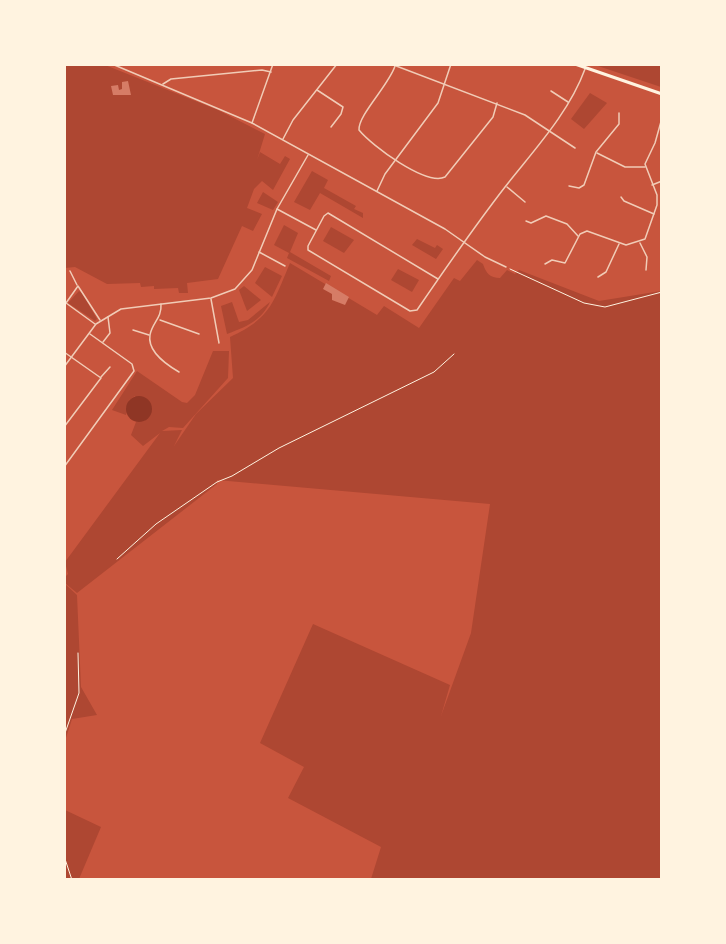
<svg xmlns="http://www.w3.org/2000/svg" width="726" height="944" font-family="Arial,sans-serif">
  <rect width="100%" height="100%" fill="#c8553d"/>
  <!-- green -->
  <g fill="#ae4732">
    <path d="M 632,64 L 661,65 L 661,87 L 595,65 Z"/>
    <path d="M 64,65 L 105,65 L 218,110 L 265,134 L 257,160 L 260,152 L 280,164 L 285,156 L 290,159 L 273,190 L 262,181 L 254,189 L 247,208 L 262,214 L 253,231 L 242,226 L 218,279 L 187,283 L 188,293 L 179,293 L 178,288 L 154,289 L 154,286 L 141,287 L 140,283 L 107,284 L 75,267 L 65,268 Z"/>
    <path d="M 590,93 L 607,103 L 584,129 L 571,119 Z"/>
    <path d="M 312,171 L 328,180 L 324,188 L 356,206 L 354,209 L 363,213 L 363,218 L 320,193 L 310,210 L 294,202 Z"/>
    <path d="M 263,192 L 278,202 L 273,210 L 257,203 Z"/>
    <path d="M 284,225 L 298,233 L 290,252 L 331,276 L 329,281 L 287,258 L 289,253 L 274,245 Z"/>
    <path d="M 331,227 L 354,240 L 344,253 L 323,241 Z"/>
    <path d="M 417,239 L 435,248 L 437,245 L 443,249 L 436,259 L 412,245 Z"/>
    <path d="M 477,260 L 483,264 C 486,273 490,278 500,278 L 507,270 L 515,274 L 519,270 L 599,301 L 661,291 L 661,879 L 371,879 L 381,847 L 288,798 L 304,767 L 260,743 L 313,624 L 450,685 L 441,716 L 471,633 L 490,504 L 217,480 L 217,484 L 77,593 L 65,583 L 65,577 L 68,574 L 65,562 L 160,433 L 143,446 L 131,435 L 136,422 L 145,421 L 135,396 L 129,400 L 126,415 L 112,410 L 137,371 L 182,402 L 187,403 L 195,395 L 213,351 L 229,351 L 228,378 L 183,428 L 169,427 L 162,431 L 182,430 L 174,446 L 196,414 L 233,378 L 230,337 C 271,318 273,303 290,263 L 377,315 L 384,306 L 419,328 L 454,278 L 460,281 Z"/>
    <path d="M 265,267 L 282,276 L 272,297 L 255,283 Z"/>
    <path d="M 398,269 L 419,280 L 412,292 L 391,280 Z"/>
    <path d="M 244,286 L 261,300 L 247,311 L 239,290 Z"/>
    <path d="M 79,291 L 82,293 L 97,319 L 95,321 L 68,303 Z"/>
    <path d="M 232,302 L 239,322 L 248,320 L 270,302 C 261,321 246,327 227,334 L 221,306 Z"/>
    <path d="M 65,584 L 77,595 L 81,687 L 97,715 L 72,719 L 65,741 Z"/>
    <path d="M 65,810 L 101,827 L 79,879 L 65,880 Z"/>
  </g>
  <!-- water -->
  <circle fill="#8f3625" cx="139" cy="409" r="13"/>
  <!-- building -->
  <g fill="#d67c66">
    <path d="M 128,81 L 131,95 L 113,95 L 111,86 L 118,85 L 119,90 L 122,89 L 122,82 Z"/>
    <path d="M 326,283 L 349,297 L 345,305 L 332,300 L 332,294 L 323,289 Z"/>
  </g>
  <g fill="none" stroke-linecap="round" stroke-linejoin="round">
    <!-- path -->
    <g stroke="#fff3e0" stroke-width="1">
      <path d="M 510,269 L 584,303 L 605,307 L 662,292"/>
      <path d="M 117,559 L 156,524 L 217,482 L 232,476 L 279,448 L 434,372 L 454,354"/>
      <path d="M 64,736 L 79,693 L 78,653"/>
      <path d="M 64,856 L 72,880"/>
    </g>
    <!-- minor -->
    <g stroke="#f1ccb7" stroke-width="1.5">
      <path d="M 112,64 L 252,123 L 445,229 L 485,257 L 506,267"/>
      <path d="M 391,64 L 525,115 L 575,148"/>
      <path d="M 395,66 C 389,85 358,115 359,130 C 372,146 426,186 445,177 L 493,117 L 497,103"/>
      <path d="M 163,84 L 171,79 L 262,70 L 271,72"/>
      <path d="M 317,90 L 343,107 L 341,114 L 331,127"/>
      <path d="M 551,91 L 568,102"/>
      <path d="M 252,123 L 273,64"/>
      <path d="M 283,139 L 293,120 L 337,64"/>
      <path d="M 597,153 L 625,167 L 645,167"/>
      <path d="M 652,185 L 662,181"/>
      <path d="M 569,186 L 579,188 L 584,185 L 596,152 L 619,124 L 619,113"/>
      <path d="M 507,187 L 525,202"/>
      <path d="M 377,191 L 385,174 L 438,103 L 451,64"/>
      <path d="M 621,197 L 624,201 L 654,214"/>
      <path d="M 277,209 L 316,230"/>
      <path d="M 526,221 L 531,223 L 546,216 L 567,224 L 578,236"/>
      <path d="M 640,243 L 647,257 L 646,270"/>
      <path d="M 259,252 L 285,266"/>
      <path d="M 545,264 L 552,260 L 565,263 L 580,234 L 587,231 L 626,245 L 645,239 L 657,205 L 657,195 L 645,164 L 655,143 L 662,118"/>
      <path d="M 70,271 L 77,285"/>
      <path d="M 598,277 L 606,272 L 619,244"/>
      <path d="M 438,279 L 328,213 L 324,216 L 308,246 L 308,250 L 410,311 L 417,310 C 445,269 474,227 505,187 C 534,150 569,113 585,69"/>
      <path d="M 211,299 L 219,343"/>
      <path d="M 161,304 C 162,318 152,323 150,335 C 147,352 167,365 179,372"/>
      <path d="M 160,320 L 199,334"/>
      <path d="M 95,324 L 66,303 L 78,286 L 100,320"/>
      <path d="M 133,330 L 149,335"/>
      <path d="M 103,342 L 110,333 L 108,317"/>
      <path d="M 64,352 L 101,378 L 64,427"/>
      <path d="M 64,367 L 96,324 L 121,309 L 211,298 L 235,289 L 252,270 L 277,209 L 308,155"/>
      <path d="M 101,377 L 110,367"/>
      <path d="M 64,467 L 134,371 L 132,364 L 90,334"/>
    </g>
    <!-- primary -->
    <path stroke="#fff3e0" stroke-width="3" d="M 575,64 L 662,94"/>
  </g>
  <!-- border -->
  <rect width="726" height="944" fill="none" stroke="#fff3e0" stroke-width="132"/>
</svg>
